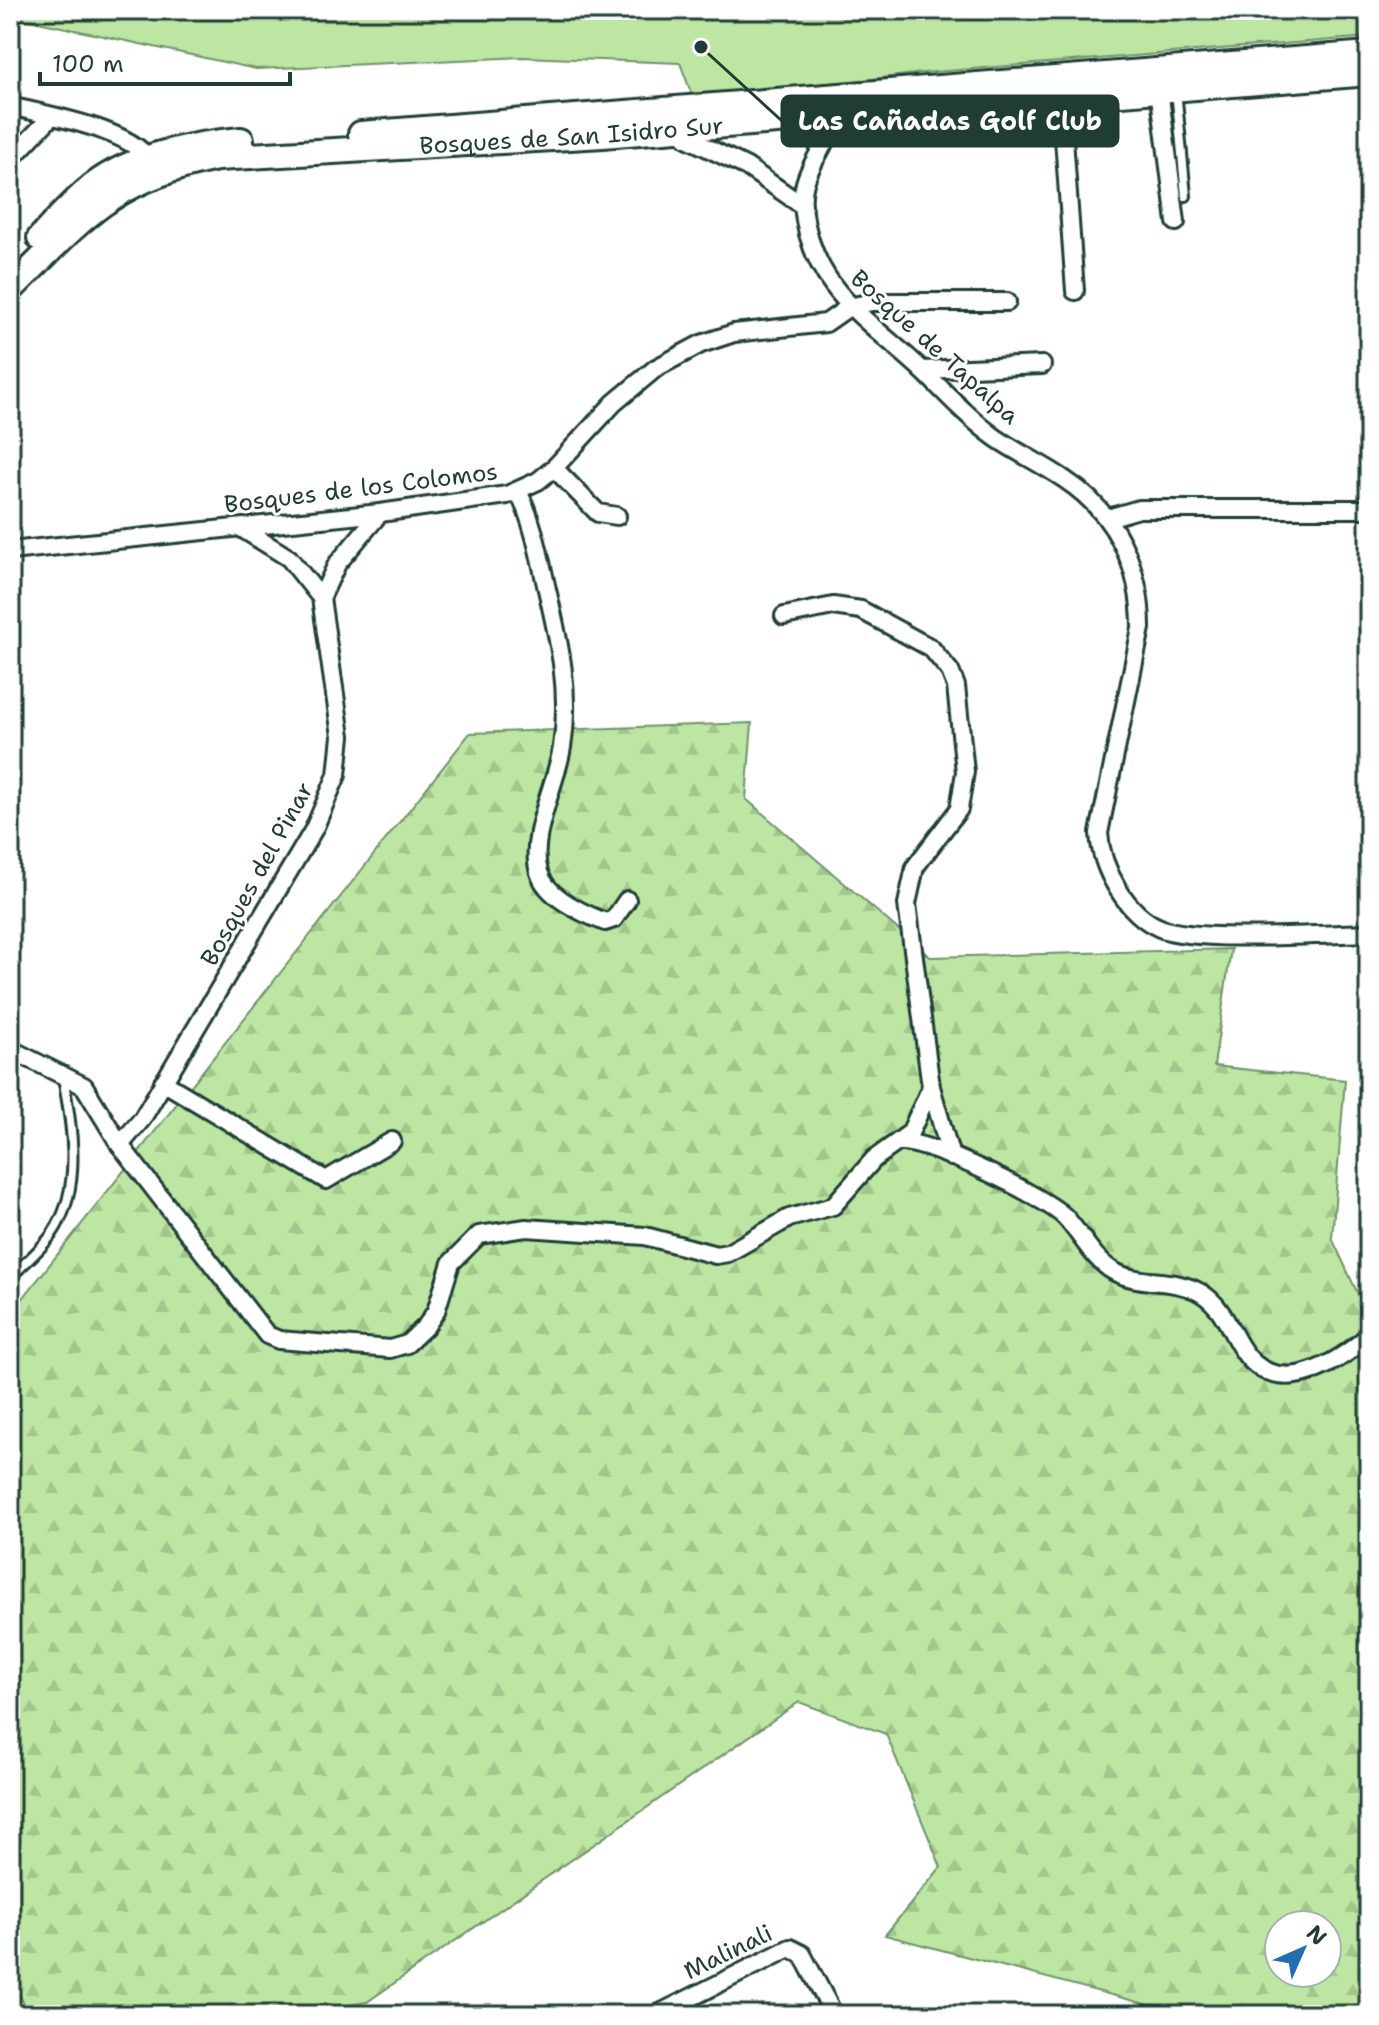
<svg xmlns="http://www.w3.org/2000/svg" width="1379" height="2025" font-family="'Shantell Sans',sans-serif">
  <defs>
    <pattern id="forest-firs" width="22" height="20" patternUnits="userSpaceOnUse" patternTransform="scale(2)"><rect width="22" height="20" fill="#bde6a2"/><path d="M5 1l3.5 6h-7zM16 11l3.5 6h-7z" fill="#a2c68c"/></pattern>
  </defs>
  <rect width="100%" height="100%" fill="#fff"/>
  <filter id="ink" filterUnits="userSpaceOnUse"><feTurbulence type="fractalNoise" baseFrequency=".0125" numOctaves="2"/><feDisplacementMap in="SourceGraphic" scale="16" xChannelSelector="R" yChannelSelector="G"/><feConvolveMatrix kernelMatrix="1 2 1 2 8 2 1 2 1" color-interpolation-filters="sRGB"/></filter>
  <g filter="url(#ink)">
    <!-- grass -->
    <path fill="#bde6a2" stroke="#6e926b" stroke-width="2" d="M 10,10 L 1369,10 L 1369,37 L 923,73 L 694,100 L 680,63 L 522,57 L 256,69 L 10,16 Z"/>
    <!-- forest -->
    <path fill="url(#forest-firs)" stroke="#6e926b" stroke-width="2" fill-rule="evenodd" d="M 752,723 L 746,799 L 930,957 L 1231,949 L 1214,1066 L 1345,1080 L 1332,1238 L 1369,1318 L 1369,2015 L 1187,2015 L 885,1935 L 941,1867 L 886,1734 L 799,1702 L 367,2002 L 288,2015 L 29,2015 L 10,1974 L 10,1298 L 20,1302 L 470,733 ZM 1279,1925 L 1327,1925 L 1327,1973 L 1279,1973 Z"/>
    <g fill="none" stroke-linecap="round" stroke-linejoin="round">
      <!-- service casing -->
      <g stroke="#1f3d34" stroke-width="14">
        <g id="service">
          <path d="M 1176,90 L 1186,196"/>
          <path d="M 18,1270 C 29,1259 43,1247 52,1234 C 83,1189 72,1127 63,1077"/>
        </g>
      </g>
      <!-- minor casing -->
      <g stroke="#1f3d34" stroke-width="22">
        <g id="minor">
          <path d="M 1159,89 L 1176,222"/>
          <path d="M 1061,97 L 1075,291"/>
          <path d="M 10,106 C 45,115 139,130 152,165"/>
          <path d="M 835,110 C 833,144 799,168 803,206 C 811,288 866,318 920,368 C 945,392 968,418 996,438 C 1018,453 1042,464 1064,479 C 1116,513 1141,567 1141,628 L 1099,833 C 1101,868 1126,914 1160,928 C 1196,943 1323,934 1369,933"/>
          <path d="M 677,127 L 687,138 L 747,167 L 803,206"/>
          <path d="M 10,160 L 51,117"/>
          <path d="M 922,370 L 1042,365"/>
          <path d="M 554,468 L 598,513 L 617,516"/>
          <path d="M 518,491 C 533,521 539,553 546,585 C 559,641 571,690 562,747 C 557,783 528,837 539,872 C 546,897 582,913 605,922 L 614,919 L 627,900"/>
          <path d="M 1108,518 L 1139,509 L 1369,509"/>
          <path d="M 10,551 L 380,513 L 507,495 L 538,481 L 554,468 L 614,403 L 656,368 L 701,344 L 734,333 L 826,323 L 849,307 L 872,302 L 1007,302"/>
          <path d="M 321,598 L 337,564 L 380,513"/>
          <path d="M 784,616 L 833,606 L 861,610 L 931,648 L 950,671 L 956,686 L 965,772 L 959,809 L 915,867 L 907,904 L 931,1087 L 951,1157"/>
          <path d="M 10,1049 L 84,1086 L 120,1145 L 267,1335 L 279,1340 L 390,1349 L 407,1344 L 426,1326 L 436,1311 L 451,1263 L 479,1235 L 526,1228 L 645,1236 L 716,1255 L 728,1253 L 789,1218 L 833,1206 L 874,1159 L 910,1133 L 931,1087"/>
          <path d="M 163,1082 L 326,1180 L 392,1141"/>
          <path d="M 901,1142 C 932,1142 1042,1195 1065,1217 C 1081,1234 1093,1259 1113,1271 C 1139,1286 1174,1277 1201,1293 C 1226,1308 1230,1335 1247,1356 C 1282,1399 1339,1362 1369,1335"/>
          <path d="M 120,1145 L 142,1119 L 314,829 L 337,775 L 341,736 L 321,598 L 289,558 L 241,528"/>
          <path d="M 656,2015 L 790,1948 L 802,1954 L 834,2015"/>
        </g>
      </g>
      <!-- secondary casing -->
      <g stroke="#1f3d34" stroke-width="30">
        <g id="secondary">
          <path d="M 361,134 L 1369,54"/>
          <path d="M 40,238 C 57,220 74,201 93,186 C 131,156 194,144 241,140"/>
          <path id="s1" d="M 10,290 C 83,218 111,179 217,158 L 603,135 L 1369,73"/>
        </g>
      </g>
      <!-- service -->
      <use href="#service" stroke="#fff" stroke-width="8"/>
      <!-- minor -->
      <use href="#minor" stroke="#fff" stroke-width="16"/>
      <!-- secondary -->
      <use href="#secondary" stroke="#fff" stroke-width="24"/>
    </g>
  </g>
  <g text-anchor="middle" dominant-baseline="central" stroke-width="6" stroke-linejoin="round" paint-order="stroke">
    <!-- street labels -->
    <g font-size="24" fill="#1f3d34" stroke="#fff">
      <text stroke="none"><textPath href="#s1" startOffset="606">Bosques de San Isidro Sur</textPath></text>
      <text transform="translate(935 347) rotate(42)">Bosque de Tapalpa</text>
      <text transform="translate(361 488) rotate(-7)">Bosques de los Colomos</text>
      <text transform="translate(257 874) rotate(-61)">Bosques del Pinar</text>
      <text transform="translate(728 1952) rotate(-26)">Malinali</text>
    </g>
  </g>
  <!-- callouts -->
  <path fill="none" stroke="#1f3d34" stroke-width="3" d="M701 47L782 121"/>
  <circle fill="#1f3d34" stroke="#fff" stroke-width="3" cx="701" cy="47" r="8"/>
  <rect fill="#1f3d34" stroke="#1f3d34" stroke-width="3" x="782" y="96" width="336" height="50" rx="8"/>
  <g font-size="26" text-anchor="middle" font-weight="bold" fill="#fff">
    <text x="950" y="130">Las Cañadas Golf Club</text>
  </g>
  <!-- margin -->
  <rect width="1379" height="2025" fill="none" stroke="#fff" stroke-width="40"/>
  <rect x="20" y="20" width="1339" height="1985" fill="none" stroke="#1f3d34" stroke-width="3" filter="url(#ink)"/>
  <!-- north arrow -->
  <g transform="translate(1303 1949) rotate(45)"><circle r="38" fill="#ffffff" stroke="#a5b1ae" stroke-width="2"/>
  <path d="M0-6L14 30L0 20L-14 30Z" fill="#1f6fb2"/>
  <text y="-12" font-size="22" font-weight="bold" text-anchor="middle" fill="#1f3d34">N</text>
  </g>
  <!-- scale -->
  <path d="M40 72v12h250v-12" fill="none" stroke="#1f3d34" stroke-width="4"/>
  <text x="52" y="72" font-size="24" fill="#1f3d34" stroke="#ffffff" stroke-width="6" paint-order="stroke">100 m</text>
</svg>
